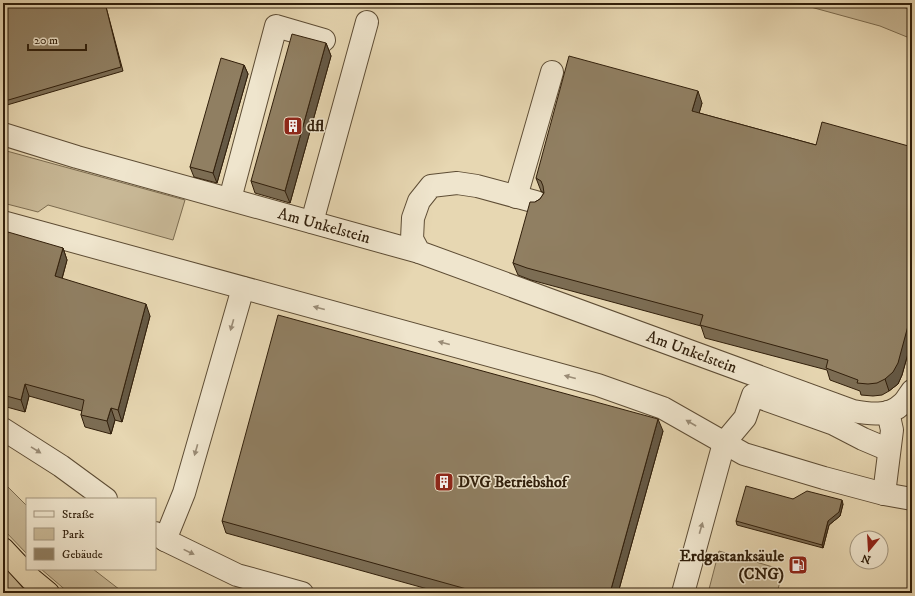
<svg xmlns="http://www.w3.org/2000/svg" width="915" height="596" font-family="'IM FELL DW Pica',serif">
  <rect width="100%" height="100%" fill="#e7d7b2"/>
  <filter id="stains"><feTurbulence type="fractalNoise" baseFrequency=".005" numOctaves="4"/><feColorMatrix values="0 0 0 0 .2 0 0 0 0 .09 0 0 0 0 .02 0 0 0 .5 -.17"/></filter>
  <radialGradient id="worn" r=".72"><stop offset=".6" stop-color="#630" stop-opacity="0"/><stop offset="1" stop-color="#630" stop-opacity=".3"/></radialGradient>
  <!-- green -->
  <g fill="#c8b896" stroke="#7c6c50">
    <path d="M 796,3 L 891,3 L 912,10 L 912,39 L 880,26 Z"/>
    <path d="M 3,150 L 185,200 L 173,240 L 48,205 L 38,212 L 3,203 Z"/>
    <path d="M 3,482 L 27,506 L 27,554 L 3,529 Z"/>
    <path d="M 719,551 L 783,570 L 777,593 L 708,593 Z"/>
    <path d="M 3,565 L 23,588 L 30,593 L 3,593 Z"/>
    <path d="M 41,569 L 93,569 L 124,593 L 69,593 Z"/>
  </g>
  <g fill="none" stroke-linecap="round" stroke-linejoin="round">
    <!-- minor casing -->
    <g stroke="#5e4d35" stroke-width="24">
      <g id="minor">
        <path id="s1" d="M 3,134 L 77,157 L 419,252"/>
        <path d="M 516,197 L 552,72"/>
        <path d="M 230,199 L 276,26 L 324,40"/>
        <path id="s2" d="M 536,202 L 477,186 L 457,183 L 431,186 L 419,201 L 413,218 L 412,239 L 419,252 L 853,411 C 869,414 889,417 902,404 C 906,401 909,395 912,391"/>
        <path d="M 3,222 L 598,385 L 663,408 L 744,454 L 824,478 L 884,494 L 912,499"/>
        <path d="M 312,222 L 367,22"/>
        <path d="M 3,429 L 61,466 L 106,499"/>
        <path d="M 884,494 L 892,430 L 888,412"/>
        <path d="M 155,533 L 165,540 L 237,575 L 302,593"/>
        <path d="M 165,540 L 184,493 L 243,288"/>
        <path d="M 683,593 L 724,443 L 745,418 L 753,395 L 834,424 L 863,439 L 889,450"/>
      </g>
    </g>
    <!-- highway casing -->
    <g stroke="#311f0b" stroke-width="24">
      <path id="highway" d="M 3,549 L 31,579 L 48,593"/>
    </g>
    <!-- minor -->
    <use href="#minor" stroke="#efe5cd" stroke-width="22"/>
    <!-- highway -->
    <use href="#highway" stroke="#e7d7b2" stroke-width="22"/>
  </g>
  <!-- wall -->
  <g fill="#7c6d54" stroke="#311f0b">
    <path d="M 3,3 L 105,3 L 123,71 L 7,105 L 5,101 Z"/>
    <path d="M 326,43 L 331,56 L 290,203 L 255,193 L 251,181 Z"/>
    <path d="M 244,65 L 248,74 L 217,183 L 194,177 L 190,167 Z"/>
    <path d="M 702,103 L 699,113 L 816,145 L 912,147 L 912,339 L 902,375 L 898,384 L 889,391 L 882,395 L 873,396 L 861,395 L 860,391 L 830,380 L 827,370 L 705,338 L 701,326 L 531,280 L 518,275 L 513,263 L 535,202 L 540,199 L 544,193 L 541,191 L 536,178 Z"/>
    <path d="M 63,248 L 67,260 L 62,279 L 150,316 L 122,422 L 115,420 L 111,434 L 85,427 L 81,415 L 82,411 L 29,396 L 25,412 L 3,406 L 3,251 Z"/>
    <path d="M 663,431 L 618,593 L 442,593 L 226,533 L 222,521 Z"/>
    <path d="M 793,499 L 843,504 L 840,516 L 829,525 L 823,548 L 737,525 L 736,521 Z"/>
  </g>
  <!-- shaded-wall -->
  <g fill="#655945" stroke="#311f0b">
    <path d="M 326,43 L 331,56 L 290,203 L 285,191 Z"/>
    <path d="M 244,65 L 248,74 L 217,183 L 213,173 Z"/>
    <path d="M 698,91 L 702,103 L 696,124 L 692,111 Z"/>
    <path d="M 63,248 L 67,260 L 59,289 L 55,276 Z"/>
    <path d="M 146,304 L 150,316 L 122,422 L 118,410 Z"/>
    <path d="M 912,311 L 912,339 L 902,375 L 898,384 L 889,391 L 885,379 Z"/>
    <path d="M 25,384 L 29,396 L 25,412 L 21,400 Z"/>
    <path d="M 111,408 L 115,420 L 111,434 L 107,421 Z"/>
    <path d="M 658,419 L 663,431 L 618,593 L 610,593 Z"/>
    <path d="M 842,500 L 843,504 L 840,516 L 829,525 L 823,548 L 822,545 L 828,521 Z"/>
  </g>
  <!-- building -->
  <g fill="#907f62" stroke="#311f0b">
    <path d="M 3,3 L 105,3 L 121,67 L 5,101 L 3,92 Z"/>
    <path d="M 292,34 L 326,43 L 285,191 L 251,181 Z"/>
    <path d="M 569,56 L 698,91 L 692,111 L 816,145 L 822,122 L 912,147 L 912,311 L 898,363 L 893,372 L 885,379 L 877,383 L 868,384 L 857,383 L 858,380 L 826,368 L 828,360 L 700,325 L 703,315 L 527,268 L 513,263 L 530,202 L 535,202 L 540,199 L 544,193 L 543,186 L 541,181 L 536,178 Z"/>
    <path d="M 221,58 L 244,65 L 213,173 L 190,167 Z"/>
    <path d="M 8,232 L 63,248 L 55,276 L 146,304 L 118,410 L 111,408 L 107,421 L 81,415 L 84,400 L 25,384 L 21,400 L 3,395 L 3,251 Z"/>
    <path d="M 278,315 L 658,419 L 610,593 L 481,593 L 222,521 Z"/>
    <path d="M 746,486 L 793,499 L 807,491 L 842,500 L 839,512 L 828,521 L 822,545 L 736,521 Z"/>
  </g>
  <!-- one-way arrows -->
  <defs><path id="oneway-solid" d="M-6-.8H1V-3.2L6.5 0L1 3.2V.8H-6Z"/></defs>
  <g fill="#9a8c76">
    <use href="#oneway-solid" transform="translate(319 308) rotate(-165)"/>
    <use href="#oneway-solid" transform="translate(232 325) rotate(106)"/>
    <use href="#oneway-solid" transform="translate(444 343) rotate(-165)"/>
    <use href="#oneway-solid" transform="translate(570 377) rotate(-165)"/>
    <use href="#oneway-solid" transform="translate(691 423) rotate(-150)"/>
    <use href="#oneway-solid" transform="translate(36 450) rotate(32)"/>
    <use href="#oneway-solid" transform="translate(196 450) rotate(106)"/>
    <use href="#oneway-solid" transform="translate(701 528) rotate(-74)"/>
    <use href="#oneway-solid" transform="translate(189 552) rotate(26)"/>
  </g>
  <!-- icons -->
  <defs>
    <g id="building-square" transform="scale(1)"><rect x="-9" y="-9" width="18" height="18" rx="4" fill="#8f2418" stroke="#efe5cd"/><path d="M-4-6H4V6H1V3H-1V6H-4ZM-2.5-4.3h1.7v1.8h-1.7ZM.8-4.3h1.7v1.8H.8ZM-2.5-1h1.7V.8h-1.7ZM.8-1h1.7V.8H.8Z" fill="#fff"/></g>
    <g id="fuel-square" transform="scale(1)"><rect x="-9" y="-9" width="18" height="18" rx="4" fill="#8f2418" stroke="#efe5cd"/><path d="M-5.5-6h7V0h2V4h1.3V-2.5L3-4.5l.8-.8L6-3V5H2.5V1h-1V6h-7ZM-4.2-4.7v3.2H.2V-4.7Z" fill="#fff"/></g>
  </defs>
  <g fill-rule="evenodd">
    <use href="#building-square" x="293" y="126"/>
    <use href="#building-square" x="444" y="482"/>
    <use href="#fuel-square" x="798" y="565"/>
  </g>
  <g text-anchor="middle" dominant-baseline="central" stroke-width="3" stroke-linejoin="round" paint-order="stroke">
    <!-- poi labels -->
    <g font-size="16" font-weight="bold" fill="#311f0b" stroke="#efe5cd" text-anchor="start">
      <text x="307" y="126">dfl</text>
      <text x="458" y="482">DVG Betriebshof</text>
      <text x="784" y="556" text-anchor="end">Erdgastanksäule<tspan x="784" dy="18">(CNG)</tspan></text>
    </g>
    <!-- street labels -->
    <g font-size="16" fill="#311f0b" stroke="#efe5cd">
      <text stroke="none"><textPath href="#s1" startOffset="334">Am Unkelstein</textPath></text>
      <text stroke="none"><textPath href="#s2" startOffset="471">Am Unkelstein</textPath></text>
    </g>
  </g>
  <!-- margin -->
  <rect width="915" height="596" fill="none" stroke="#e7d7b2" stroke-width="16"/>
  <rect x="4" y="4" width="907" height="588" fill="none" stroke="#311f0b" stroke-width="2"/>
  <rect x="8" y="8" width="899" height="580" fill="none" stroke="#311f0b"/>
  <!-- legend -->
  <rect x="26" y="498" width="130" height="72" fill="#efe5cd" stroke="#a3967f"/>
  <rect x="34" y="511" width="20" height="6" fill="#efe5cd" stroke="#a3967f"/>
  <text x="62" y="518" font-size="12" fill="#311f0b">Straße</text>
  <rect x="34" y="528" width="20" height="12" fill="#c8b896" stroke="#a3967f"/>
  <text x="62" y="538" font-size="12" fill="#311f0b">Park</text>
  <rect x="34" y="548" width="20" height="12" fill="#907f62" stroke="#a3967f"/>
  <text x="62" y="558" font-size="12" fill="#311f0b">Gebäude</text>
  <!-- north arrow -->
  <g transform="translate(869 550) rotate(198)"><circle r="19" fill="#efe5cd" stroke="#a3967f"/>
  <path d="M0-3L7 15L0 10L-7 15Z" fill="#8f2418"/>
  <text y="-6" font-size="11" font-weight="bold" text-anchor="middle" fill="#311f0b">N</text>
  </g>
  <!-- scale -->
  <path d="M28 44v6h58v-6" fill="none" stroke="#311f0b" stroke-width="2"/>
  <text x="34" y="44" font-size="12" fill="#311f0b" stroke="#efe5cd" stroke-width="3" paint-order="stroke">20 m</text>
  <rect width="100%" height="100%" filter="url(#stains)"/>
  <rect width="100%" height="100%" fill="url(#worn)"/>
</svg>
